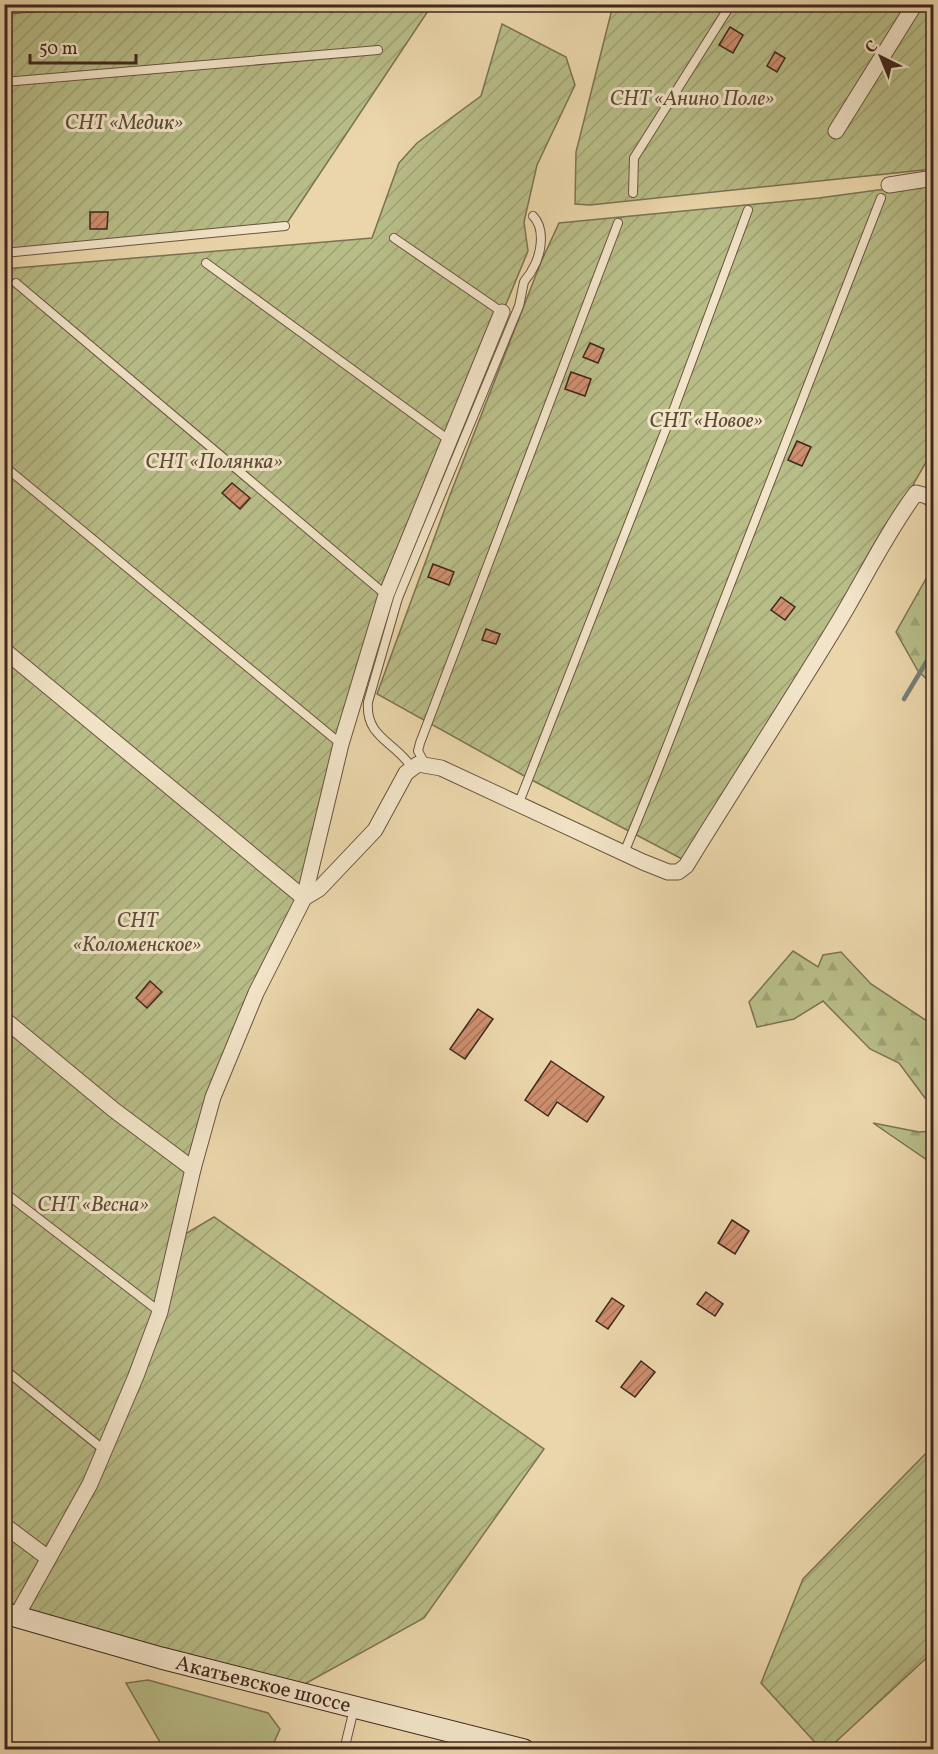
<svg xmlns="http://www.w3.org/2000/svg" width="938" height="1754" font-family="Vollkorn,serif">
  <defs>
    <pattern id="forest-firs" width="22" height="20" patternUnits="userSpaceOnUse" patternTransform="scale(1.5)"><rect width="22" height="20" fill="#b8bd88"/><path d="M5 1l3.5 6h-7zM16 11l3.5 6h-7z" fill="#9fa275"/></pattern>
    <pattern id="garden-furrows" width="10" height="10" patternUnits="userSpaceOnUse" patternTransform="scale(1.5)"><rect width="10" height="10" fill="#b8bd88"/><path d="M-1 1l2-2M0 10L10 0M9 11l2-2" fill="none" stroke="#9fa275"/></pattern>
    <pattern id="building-hatch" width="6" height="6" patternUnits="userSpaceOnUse" patternTransform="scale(1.5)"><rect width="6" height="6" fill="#ce8f6e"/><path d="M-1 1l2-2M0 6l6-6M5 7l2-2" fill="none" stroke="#a9755a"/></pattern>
  </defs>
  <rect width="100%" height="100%" fill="#ebd6ab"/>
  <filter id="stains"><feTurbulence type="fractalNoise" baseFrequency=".00333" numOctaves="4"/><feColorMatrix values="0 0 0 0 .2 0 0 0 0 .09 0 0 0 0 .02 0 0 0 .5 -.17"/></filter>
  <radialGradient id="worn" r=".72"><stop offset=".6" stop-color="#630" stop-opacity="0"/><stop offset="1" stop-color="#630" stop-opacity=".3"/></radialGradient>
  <!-- grass -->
  <path fill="#b8bd88" stroke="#7c7253" stroke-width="1.5" d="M 148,1680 L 268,1713 L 280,1729 L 271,1749 L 164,1749 L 126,1683 Z"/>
  <!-- forest -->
  <g fill="url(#forest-firs)" stroke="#7c7253" stroke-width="1.5">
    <path d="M 927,577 L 933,577 L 933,685 L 918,671 L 896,632 Z"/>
    <path d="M 793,951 L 818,967 L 823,955 L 841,952 L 871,984 L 927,1021 L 933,1022 L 933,1099 L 925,1098 L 899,1063 L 870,1049 L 823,1001 L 794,1019 L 757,1027 L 749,1002 Z"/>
    <path d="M 873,1123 L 919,1132 L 933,1131 L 933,1164 Z"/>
  </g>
  <!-- garden -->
  <g fill="url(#garden-furrows)" stroke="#7c7253" stroke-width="1.5">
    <path d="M 4,5 L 432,5 L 285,226 L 5,253 Z"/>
    <path d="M 613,5 L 933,5 L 933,169 L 590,205 L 575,204 L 576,152 Z"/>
    <path d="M 502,24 L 566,57 L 575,85 L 537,165 L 524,222 L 528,251 L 386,595 L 304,898 L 213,1097 L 177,1239 L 214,1217 L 544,1449 L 424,1618 L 303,1685 L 5,1606 L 4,269 L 372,238 L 399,163 L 417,143 L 481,96 Z"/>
    <path d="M 933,186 L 933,450 L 817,652 L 682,859 L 528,778 L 377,694 L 450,495 L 541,262 L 559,223 L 819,198 L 878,190 Z"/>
    <path d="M 933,1446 L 933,1652 L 828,1749 L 821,1749 L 761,1683 L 803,1579 Z"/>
  </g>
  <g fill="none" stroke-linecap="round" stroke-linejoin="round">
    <!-- stream -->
    <path stroke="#757e75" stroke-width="4.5" d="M 904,699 L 934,649"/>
  </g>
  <!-- building -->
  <g fill="url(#building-hatch)" stroke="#40271e" stroke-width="1.5">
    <path d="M 730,27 L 743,35 L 733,53 L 719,45 Z"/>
    <path d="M 775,52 L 785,58 L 777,72 L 767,66 Z"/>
    <path d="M 90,212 L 108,212 L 107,229 L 90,229 Z"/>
    <path d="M 590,343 L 604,349 L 598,363 L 583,357 Z"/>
    <path d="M 571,372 L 591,379 L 585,396 L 565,389 Z"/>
    <path d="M 797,441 L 811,447 L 802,466 L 788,460 Z"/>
    <path d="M 232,483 L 250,498 L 240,509 L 222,493 Z"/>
    <path d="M 433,564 L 454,572 L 449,585 L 428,577 Z"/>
    <path d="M 781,597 L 795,607 L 785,620 L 771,610 Z"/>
    <path d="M 486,629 L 500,634 L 496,644 L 482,640 Z"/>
    <path d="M 150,981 L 162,992 L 147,1008 L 136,998 Z"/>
    <path d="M 478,1009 L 493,1019 L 465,1059 L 450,1049 Z"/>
    <path d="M 551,1061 L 604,1097 L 587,1122 L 557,1102 L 548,1116 L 525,1100 Z"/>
    <path d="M 732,1220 L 749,1231 L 735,1254 L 718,1243 Z"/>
    <path d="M 706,1292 L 723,1304 L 715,1316 L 697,1304 Z"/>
    <path d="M 612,1298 L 624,1306 L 608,1329 L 596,1321 Z"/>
    <path d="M 641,1361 L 655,1372 L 635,1397 L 621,1387 Z"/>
  </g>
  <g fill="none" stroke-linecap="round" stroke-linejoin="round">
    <!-- lane casing -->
    <g stroke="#6b5341" stroke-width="10">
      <g id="lane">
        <path d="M 4,10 L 70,4"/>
        <path d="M 4,82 L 378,50"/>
        <path d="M 633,193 L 634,158 L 731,4"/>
        <path d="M 394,238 L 502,312"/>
        <path d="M 4,253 L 285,226"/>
        <path d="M 206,263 L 449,440"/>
        <path d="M 16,283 L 386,595"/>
        <path d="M 4,466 L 341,744"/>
        <path d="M 425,764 L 418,751 L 420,743 L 618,223"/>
        <path d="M 412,768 C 396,742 365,738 368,702 L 398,598 L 519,306 C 521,298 522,290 524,282 C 526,278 530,275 532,270 C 541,256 546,229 533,216"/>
        <path d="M 518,805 L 675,406 L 748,210"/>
        <path d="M 624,853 L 657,772 L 881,198"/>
        <path d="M 4,1192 L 160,1312"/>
        <path d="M 4,1369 L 104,1450"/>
        <path d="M 344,1750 L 354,1709"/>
        <path d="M 452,1750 L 457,1733"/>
      </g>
    </g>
    <!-- street casing -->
    <g stroke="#6b5341" stroke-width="17">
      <g id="street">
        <path d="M 836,131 L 915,4"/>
        <path d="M 889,185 L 934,178"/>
        <path d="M 4,650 L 304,898"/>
        <path d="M 304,898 L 319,889 L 375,830 L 406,773 L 418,764 L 441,768 L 643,862 L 668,872 L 678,872 L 686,866 C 735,786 787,707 836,626 C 863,582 885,535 916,493 L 927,496 L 934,501"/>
        <path d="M 4,1019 L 114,1110 L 193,1169"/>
        <path d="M 4,1525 L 48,1558"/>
        <path d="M 20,1610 L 90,1484 L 136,1376 L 160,1312 L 193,1169 L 213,1097 L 256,993 L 304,898 L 341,744 L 386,595 L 502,312"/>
      </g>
    </g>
    <!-- secondary casing -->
    <g stroke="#40271e" stroke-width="23">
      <path id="secondary" d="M 4,1613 L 161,1658 L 524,1750"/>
    </g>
    <!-- lane -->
    <use href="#lane" stroke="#f2e4c8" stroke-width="8"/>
    <!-- street -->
    <use href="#street" stroke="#f2e4c8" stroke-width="15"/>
    <!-- secondary -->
    <use href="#secondary" stroke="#f2e4c8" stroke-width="21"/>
  </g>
  <g text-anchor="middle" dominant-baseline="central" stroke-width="6" stroke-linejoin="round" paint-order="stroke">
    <!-- park labels -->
    <g font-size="21" font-style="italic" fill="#5e4c38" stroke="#f2e4c8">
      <text x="692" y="99">СНТ «Анино Поле»</text>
      <text x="124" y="123">СНТ «Медик»</text>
      <text x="706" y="421">СНТ «Новое»</text>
      <text x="214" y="462">СНТ «Полянка»</text>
      <text x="137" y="921">СНТ<tspan x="137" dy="24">«Коломенское»</tspan></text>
      <text x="93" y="1205">СНТ «Весна»</text>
    </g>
    <!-- street labels -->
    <g font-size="21" fill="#40271e" stroke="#f2e4c8">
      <text transform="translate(263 1685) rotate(14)">Акатьевское шоссе</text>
    </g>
  </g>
  <!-- margin -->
  <rect width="938" height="1754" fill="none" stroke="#ebd6ab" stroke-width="24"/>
  <rect x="6" y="6" width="926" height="1742" fill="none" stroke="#40271e" stroke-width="3"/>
  <rect x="12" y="12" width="914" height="1730" fill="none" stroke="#40271e" stroke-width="1.5"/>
  <!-- north arrow -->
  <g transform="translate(881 57) rotate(317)" stroke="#f2e4c8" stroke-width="4.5" paint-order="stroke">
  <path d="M0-4.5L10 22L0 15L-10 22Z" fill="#40271e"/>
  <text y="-9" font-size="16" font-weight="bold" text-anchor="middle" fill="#40271e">С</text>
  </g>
  <!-- scale -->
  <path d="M30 54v9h106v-9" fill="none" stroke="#40271e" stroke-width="3"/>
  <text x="39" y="54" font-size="18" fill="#40271e" stroke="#f2e4c8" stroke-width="4.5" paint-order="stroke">50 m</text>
  <rect width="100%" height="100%" filter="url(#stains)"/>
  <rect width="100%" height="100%" fill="url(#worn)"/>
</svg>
